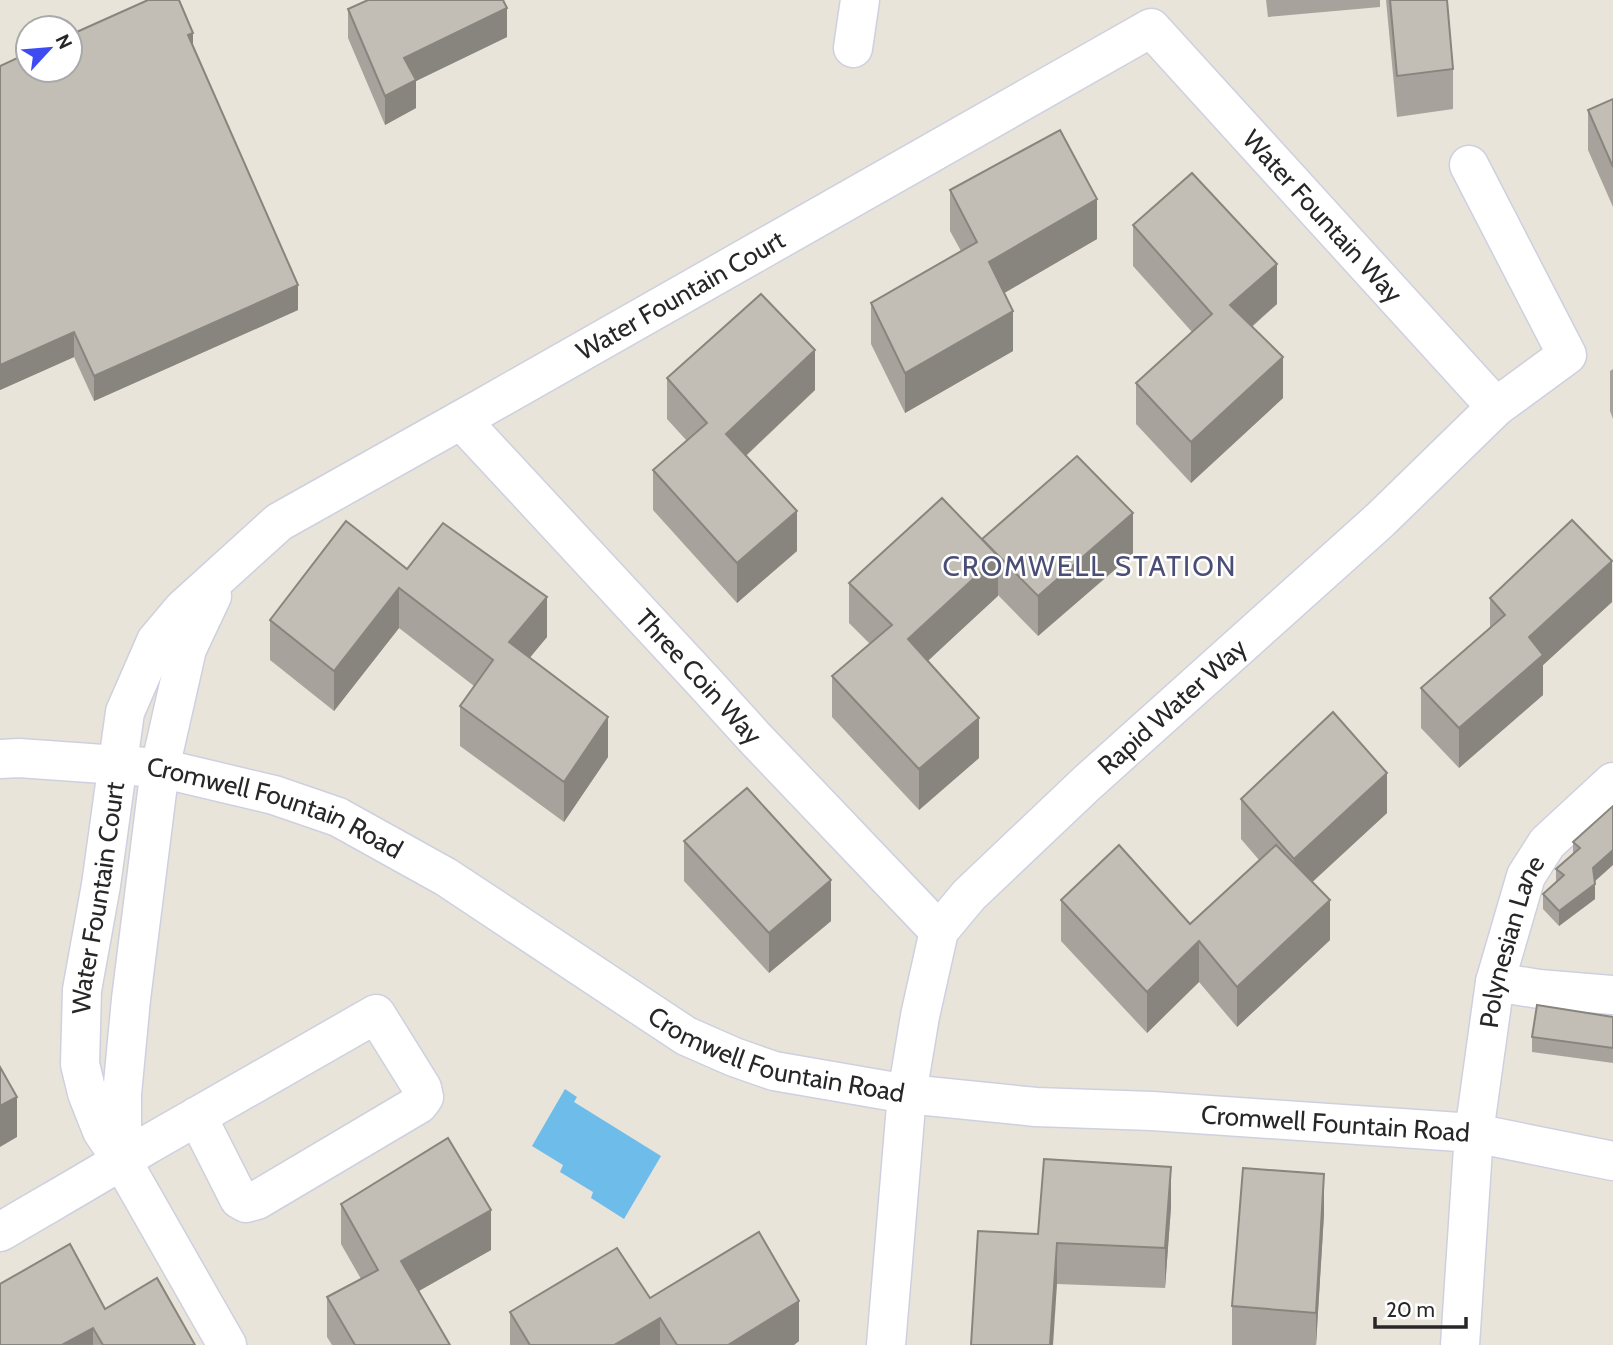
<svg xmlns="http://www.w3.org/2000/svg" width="1613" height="1345" font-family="Cabin,sans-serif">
  <rect width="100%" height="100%" fill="#e9e4d9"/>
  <!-- water -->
  <path fill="#6ebce9" d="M 565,1089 L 577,1097 L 574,1102 L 661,1156 L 624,1219 L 591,1198 L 593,1192 L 560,1172 L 563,1165 L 532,1146 Z"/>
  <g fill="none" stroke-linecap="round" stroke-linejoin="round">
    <!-- minor casing -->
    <g stroke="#ced0e0" stroke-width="41">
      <g id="minor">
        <path d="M 853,48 L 860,0"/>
        <path id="s1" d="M 461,420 L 705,683 L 753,736 L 939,931"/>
        <path id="s2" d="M 0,759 L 19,758 L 160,768 L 274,795 L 338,817 L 446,877 L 686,1036 L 734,1057 L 774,1071 L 907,1094 L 1036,1107 L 1152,1111 L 1474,1133 L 1613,1161"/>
        <path d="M 1495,982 L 1539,989 L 1613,995"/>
        <path d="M 122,1159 L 122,1094 L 131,999 L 160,768 L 187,649 L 212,596"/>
        <path d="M 0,1232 C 49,1203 99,1175 147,1145 L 376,1014 L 422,1088 L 424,1097 L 419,1104 L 257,1200 L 246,1203 L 239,1199 L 197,1116"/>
        <path id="s3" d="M 227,1345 L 122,1161 L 102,1131 L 87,1093 L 80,1064 L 82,990 L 101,885 L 125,712 L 156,641 L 183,609 L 279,522 L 484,407 L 1151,28 L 1496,407"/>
        <path id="s4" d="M 886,1345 L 907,1094 L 920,1016 L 939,931 L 969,895 L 1087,783 L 1380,520 L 1496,407 L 1567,355 L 1469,165"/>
        <path id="s5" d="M 1460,1345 L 1474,1133 L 1495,982 L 1526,876 L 1547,843 L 1613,782"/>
      </g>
    </g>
    <!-- minor -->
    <use href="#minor" stroke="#fff" stroke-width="38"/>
  </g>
  <!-- wall -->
  <g fill="#a7a39c">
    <path d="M 1266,0 L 1380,0 L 1380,7 L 1268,17 Z"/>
    <path d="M 1386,0 L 1447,0 L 1453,69 L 1453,109 L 1397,117 Z"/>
    <path d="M 348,9 L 507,37 L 416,81 L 416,108 L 385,125 L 348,38 Z"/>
    <path d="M 193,48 L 298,310 L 94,401 L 74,357 L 0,390 L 0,66 Z"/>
    <path d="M 1613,99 L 1613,207 L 1588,150 L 1588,110 Z"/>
    <path d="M 950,190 L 1097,239 L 1004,293 L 1013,351 L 905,413 L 871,344 L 871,303 L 961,251 L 950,231 Z"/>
    <path d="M 1133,225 L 1277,304 L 1252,327 L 1283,398 L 1191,483 L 1136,424 L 1136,383 L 1192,332 L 1133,266 Z"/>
    <path d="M 1613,369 L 1613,419 L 1610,411 L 1610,371 Z"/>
    <path d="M 667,378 L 815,390 L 746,456 L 797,551 L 737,603 L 653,510 L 653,470 L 687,441 L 667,419 Z"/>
    <path d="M 982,540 L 1133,554 L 1038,636 L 998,595 L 928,661 L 979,758 L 919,810 L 832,717 L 832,676 L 870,644 L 849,623 L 849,583 Z"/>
    <path d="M 407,569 L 547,637 L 529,658 L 608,757 L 564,822 L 460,746 L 460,706 L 474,686 L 399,628 L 334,711 L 270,660 L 270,620 Z"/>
    <path d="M 1490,598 L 1612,602 L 1543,665 L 1543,695 L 1459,768 L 1421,728 L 1421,688 L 1490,628 Z"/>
    <path d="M 1241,799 L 1387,813 L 1312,882 L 1330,940 L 1237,1027 L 1199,982 L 1147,1033 L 1061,941 L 1061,900 L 1190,924 L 1259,860 L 1241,839 Z"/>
    <path d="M 1613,806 L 1595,881 L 1595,899 L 1559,926 L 1543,909 L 1543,894 L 1556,882 L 1556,869 L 1573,854 L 1573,842 Z"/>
    <path d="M 684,841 L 831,921 L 769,973 L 684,881 Z"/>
    <path d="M 1613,1017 L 1613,1063 L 1532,1052 L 1532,1037 Z"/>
    <path d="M 341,1204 L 491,1250 L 419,1291 L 450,1345 L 332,1345 L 327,1337 L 327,1297 L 361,1279 L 341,1244 Z"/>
    <path d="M 1171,1207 L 1165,1288 L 1057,1284 L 1038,1234 Z"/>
    <path d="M 1324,1214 L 1316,1345 L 1232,1345 L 1232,1306 Z"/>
    <path d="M 650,1298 L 799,1341 L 794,1345 L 510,1345 L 510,1312 Z"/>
    <path d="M 105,1309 L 195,1345 L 0,1345 Z"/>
  </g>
  <!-- shaded-wall -->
  <g fill="#88857f">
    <path d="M 507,8 L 507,37 L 416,81 L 416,108 L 385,125 L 385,96 L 404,58 Z"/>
    <path d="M 193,33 L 193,58 L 188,35 Z"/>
    <path d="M 1097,199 L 1097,239 L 989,302 L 989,262 Z"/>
    <path d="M 1277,264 L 1277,304 L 1230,345 L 1230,305 Z"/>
    <path d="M 298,285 L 298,310 L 94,401 L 94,376 Z"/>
    <path d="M 1013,311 L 1013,351 L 905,413 L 905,373 Z"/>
    <path d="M 74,332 L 74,357 L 0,390 L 0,365 Z"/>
    <path d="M 815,350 L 815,390 L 726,474 L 726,434 Z"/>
    <path d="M 1283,357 L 1283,398 L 1191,483 L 1191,442 Z"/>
    <path d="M 797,511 L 797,551 L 737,603 L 737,563 Z"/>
    <path d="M 1133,513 L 1133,554 L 1038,636 L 1038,596 Z"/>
    <path d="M 998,556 L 998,596 L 908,679 L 908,639 Z"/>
    <path d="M 1612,561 L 1612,602 L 1543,665 L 1543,695 L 1459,768 L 1459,728 L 1529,637 Z"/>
    <path d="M 399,588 L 399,628 L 334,711 L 334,671 Z"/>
    <path d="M 547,597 L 547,637 L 509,683 L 509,642 Z"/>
    <path d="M 608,717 L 608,757 L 564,822 L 564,782 Z"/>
    <path d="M 979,718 L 979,758 L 919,810 L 919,769 Z"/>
    <path d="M 1387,773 L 1387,813 L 1294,899 L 1294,859 Z"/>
    <path d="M 1613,850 L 1613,865 L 1593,883 L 1593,868 Z"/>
    <path d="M 831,880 L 831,921 L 769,973 L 769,933 Z"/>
    <path d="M 1595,884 L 1595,899 L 1559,926 L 1559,911 Z"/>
    <path d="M 1330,900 L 1330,940 L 1237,1027 L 1237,987 Z"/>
    <path d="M 1199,941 L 1199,982 L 1147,1033 L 1147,992 Z"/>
    <path d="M 17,1097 L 17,1137 L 0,1147 L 0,1106 Z"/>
    <path d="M 1171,1167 L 1171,1207 L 1165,1288 L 1165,1248 Z"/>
    <path d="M 1324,1174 L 1324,1214 L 1316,1345 L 1316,1313 Z"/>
    <path d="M 491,1210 L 491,1250 L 401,1301 L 401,1261 Z"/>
    <path d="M 1057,1243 L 1057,1284 L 1053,1345 L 1050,1345 Z"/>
    <path d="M 799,1301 L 799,1341 L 794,1345 L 728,1345 Z"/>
    <path d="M 660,1318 L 660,1345 L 614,1345 Z"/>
    <path d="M 93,1328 L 93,1345 L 62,1345 Z"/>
  </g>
  <!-- building -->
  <g fill="#c2beb5" stroke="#88857f" stroke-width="2">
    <path d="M 148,0 L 179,0 L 193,33 L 188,35 L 298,285 L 94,376 L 74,332 L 0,365 L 0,66 L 28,53 L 28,70 L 70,70 L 70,35 Z"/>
    <path d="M 368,0 L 503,0 L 507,8 L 404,58 L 416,80 L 385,96 L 348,9 Z"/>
    <path d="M 1390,0 L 1447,0 L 1453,69 L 1397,76 Z"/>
    <path d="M 1613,99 L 1613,167 L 1588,110 Z"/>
    <path d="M 1060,130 L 1097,199 L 989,262 L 1013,311 L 905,373 L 871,303 L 977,242 L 950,190 Z"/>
    <path d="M 1192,173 L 1277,264 L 1230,305 L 1283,357 L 1191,442 L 1136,383 L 1212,314 L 1133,225 Z"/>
    <path d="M 761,294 L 815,350 L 726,434 L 797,511 L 737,563 L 653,470 L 707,423 L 667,378 Z"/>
    <path d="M 1077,456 L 1133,513 L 1038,596 L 982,539 Z"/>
    <path d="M 942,498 L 998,556 L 908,639 L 979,718 L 919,769 L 832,676 L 892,625 L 849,583 Z"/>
    <path d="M 1572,520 L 1612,561 L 1529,637 L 1543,655 L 1459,728 L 1421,688 L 1505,615 L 1490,598 Z"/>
    <path d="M 346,521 L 407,569 L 443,523 L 547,597 L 509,642 L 608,717 L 564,782 L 460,706 L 493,660 L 399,588 L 334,671 L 270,620 Z"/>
    <path d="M 1333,712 L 1387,773 L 1294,859 L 1241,799 Z"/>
    <path d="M 747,788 L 831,880 L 769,933 L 684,841 Z"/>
    <path d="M 1613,806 L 1613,850 L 1593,868 L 1595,884 L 1559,911 L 1543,894 L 1564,875 L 1556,869 L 1580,848 L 1573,842 Z"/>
    <path d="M 1119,845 L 1190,924 L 1276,845 L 1330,900 L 1237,987 L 1199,941 L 1147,992 L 1061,900 Z"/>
    <path d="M 1537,1005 L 1613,1017 L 1613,1048 L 1532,1037 Z"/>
    <path d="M 0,1067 L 17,1097 L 0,1106 Z"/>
    <path d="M 448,1138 L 491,1210 L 401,1261 L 450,1345 L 355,1345 L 327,1297 L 378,1270 L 341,1204 Z"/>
    <path d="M 1044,1159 L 1171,1167 L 1165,1248 L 1057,1243 L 1050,1345 L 971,1345 L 978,1231 L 1038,1234 Z"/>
    <path d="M 1243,1168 L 1324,1174 L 1316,1313 L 1232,1306 Z"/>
    <path d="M 759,1232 L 799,1301 L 728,1345 L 677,1345 L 660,1318 L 614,1345 L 530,1345 L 510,1312 L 617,1248 L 650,1298 Z"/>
    <path d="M 70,1244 L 105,1309 L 157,1278 L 195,1345 L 103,1345 L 93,1328 L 62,1345 L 0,1345 L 0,1284 Z"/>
  </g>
  <g text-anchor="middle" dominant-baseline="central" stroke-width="5" stroke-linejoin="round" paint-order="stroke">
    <!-- street labels -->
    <g font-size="26" fill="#272727" stroke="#fff">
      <text stroke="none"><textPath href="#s3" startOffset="2180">Water Fountain Way</textPath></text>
      <text stroke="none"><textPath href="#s3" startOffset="1384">Water Fountain Court</textPath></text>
      <text stroke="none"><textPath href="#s1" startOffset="350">Three Coin Way</textPath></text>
      <text stroke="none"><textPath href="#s4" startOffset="742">Rapid Water Way</textPath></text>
      <text stroke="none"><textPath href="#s2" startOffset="282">Cromwell Fountain Road</textPath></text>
      <text stroke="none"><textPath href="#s3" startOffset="486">Water Fountain Court</textPath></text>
      <text stroke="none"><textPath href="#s5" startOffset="408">Polynesian Lane</textPath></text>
      <text stroke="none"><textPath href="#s2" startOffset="849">Cromwell Fountain Road</textPath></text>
      <text stroke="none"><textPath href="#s2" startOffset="1416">Cromwell Fountain Road</textPath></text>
    </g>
    <!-- neighbourhood labels -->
    <g font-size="28" letter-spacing="2" fill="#4a4d75" stroke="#fff">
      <text x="1090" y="566">CROMWELL STATION</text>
    </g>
  </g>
  <!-- north arrow -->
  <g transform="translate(49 49) rotate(64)"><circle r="33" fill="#ffffff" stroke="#a9a9a9" stroke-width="2"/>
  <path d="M0-5L12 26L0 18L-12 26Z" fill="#3d4cf2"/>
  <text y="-10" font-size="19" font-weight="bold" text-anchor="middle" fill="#272727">N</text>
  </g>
  <!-- scale -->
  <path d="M1375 1317v10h91v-10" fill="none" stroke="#272727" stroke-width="3.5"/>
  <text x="1386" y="1317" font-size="21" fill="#272727" stroke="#ffffff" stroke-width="5" paint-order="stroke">20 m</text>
</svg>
